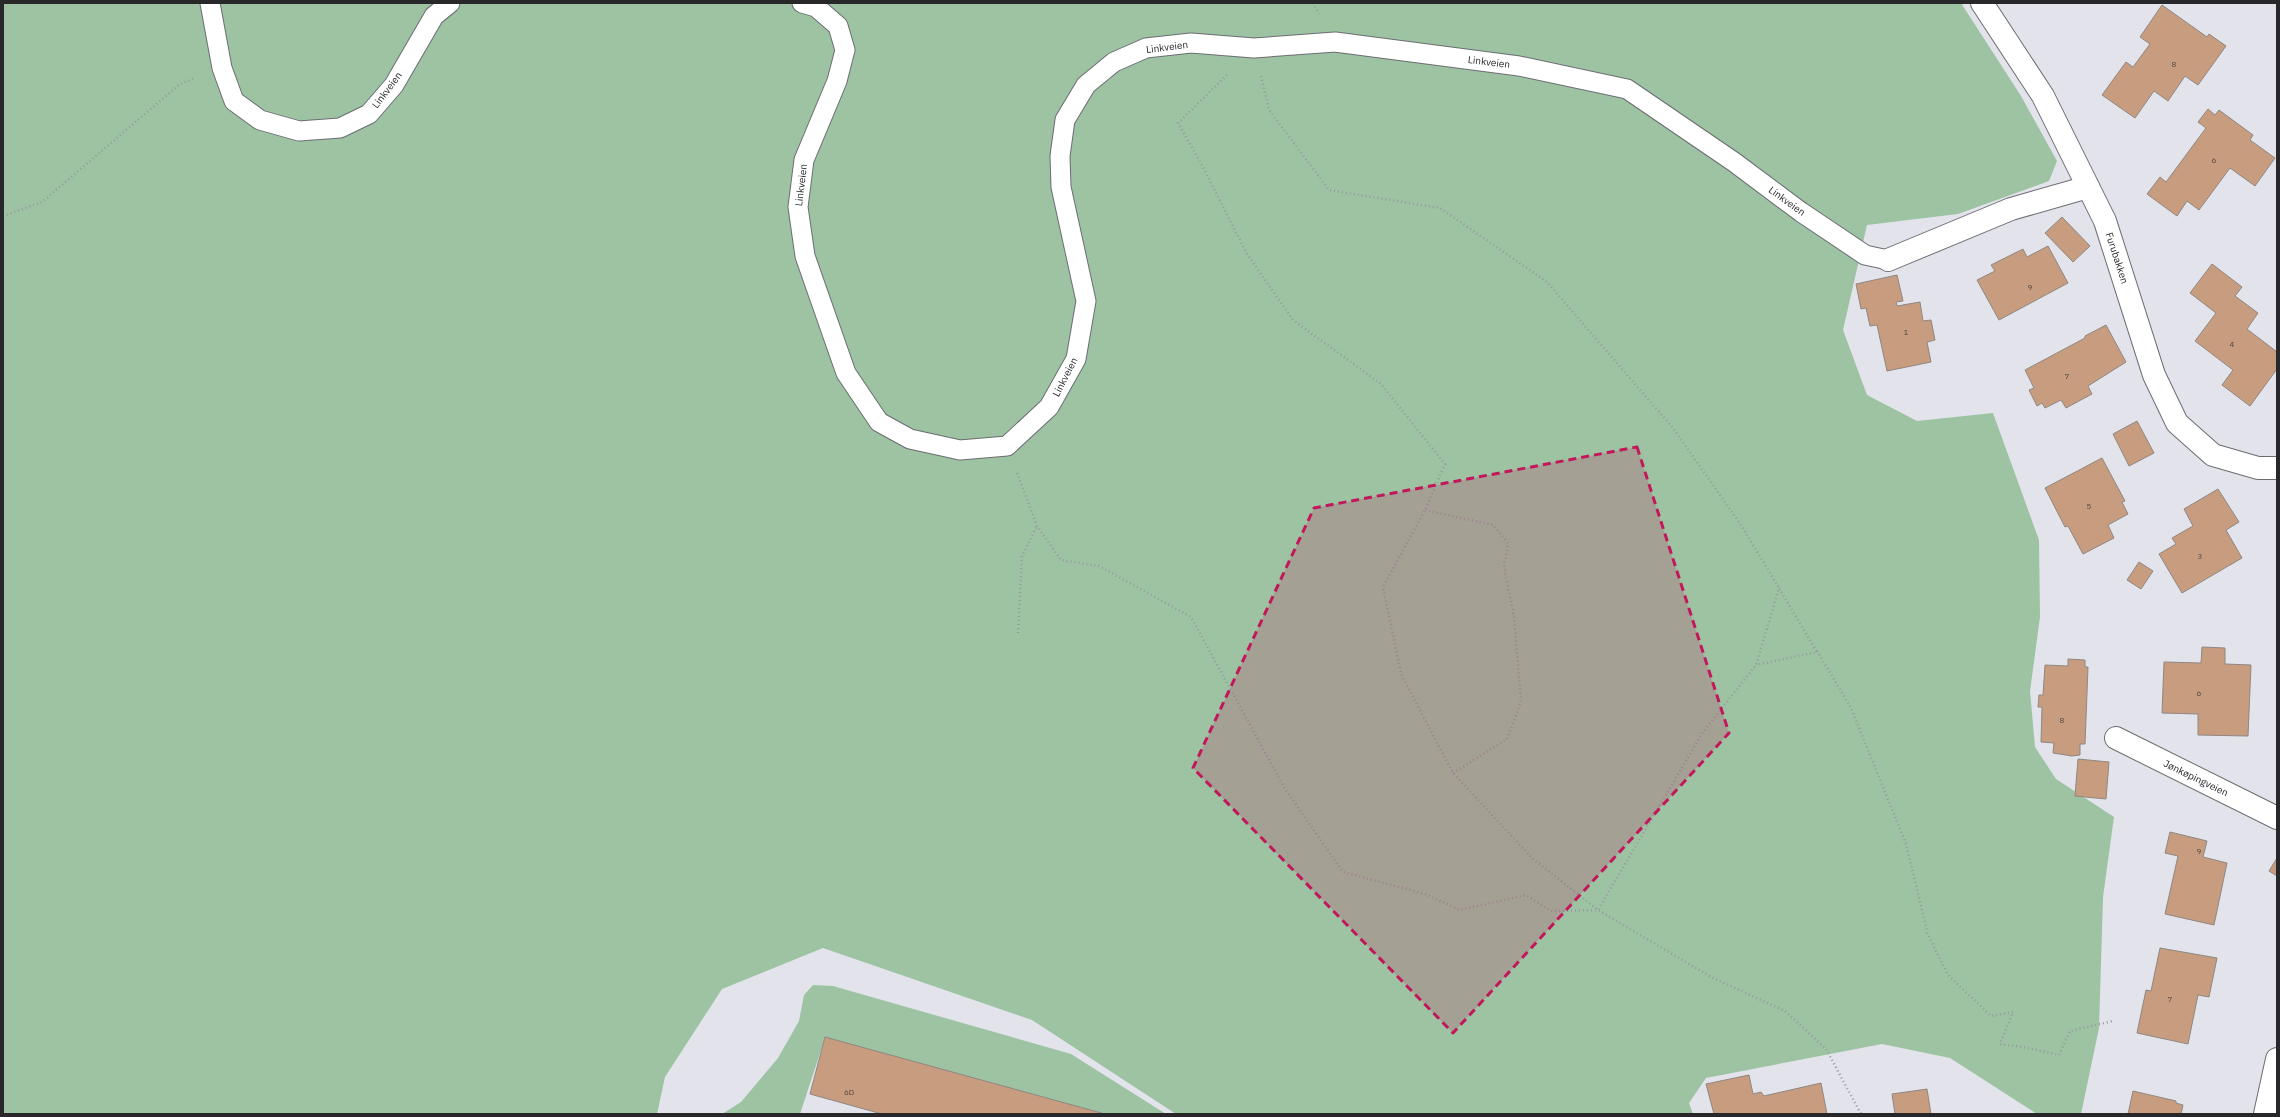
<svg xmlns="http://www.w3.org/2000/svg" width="2280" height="1117" font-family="'IBM Plex Sans',sans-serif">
  <rect width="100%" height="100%" fill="#e2e3eb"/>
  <!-- green -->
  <g fill="#9dc3a3">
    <path d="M 3,3 L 1961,3 L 2021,96 L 2057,161 L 2049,181 L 1958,214 L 1867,225 L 1843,330 L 1867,395 L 1917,421 L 1993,413 L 2039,540 L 2040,617 L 2030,691 L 2035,747 L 2056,779 L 2114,817 L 2103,897 L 2099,1028 L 2081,1114 L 2037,1114 L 1950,1058 L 1882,1044 L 1706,1078 L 1689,1103 L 1693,1114 L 1176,1114 L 1032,1020 L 823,948 L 722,989 L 665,1077 L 657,1114 L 3,1114 Z"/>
    <path d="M 813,985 L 833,986 L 1071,1054 L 1166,1114 L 1104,1114 L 825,1038 L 800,1114 L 722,1114 L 741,1102 L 778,1058 L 799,1021 L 804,995 Z"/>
  </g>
  <!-- building -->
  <g fill="#c89c7e" stroke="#8e8783">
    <path d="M 2162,5 L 2207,37 L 2209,34 L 2226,46 L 2198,85 L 2185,76 L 2168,101 L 2154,91 L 2135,118 L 2102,95 L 2126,62 L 2133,67 L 2150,44 L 2140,37 Z"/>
    <path d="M 2208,109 L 2215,115 L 2219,110 L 2253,135 L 2250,140 L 2275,158 L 2255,186 L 2230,168 L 2199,210 L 2187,201 L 2177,216 L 2147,194 L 2160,177 L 2166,182 L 2206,128 L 2198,122 Z"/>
    <path d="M 2062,217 L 2090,246 L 2073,262 L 2045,233 Z"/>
    <path d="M 2048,246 L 2068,283 L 1999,320 L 1977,280 L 1995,271 L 1991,265 L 2023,249 L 2027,257 Z"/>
    <path d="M 2212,264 L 2242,287 L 2235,296 L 2258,313 L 2247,329 L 2277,352 L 2277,369 L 2250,406 L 2222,385 L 2233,370 L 2195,341 L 2216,313 L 2190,293 Z"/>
    <path d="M 1897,275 L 1903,301 L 1896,302 L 1897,306 L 1920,302 L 1923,321 L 1931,320 L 1935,340 L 1927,342 L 1931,362 L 1887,371 L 1877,325 L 1870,326 L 1866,308 L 1861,309 L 1856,284 Z"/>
    <path d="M 2106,325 L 2126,362 L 2088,386 L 2092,394 L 2066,408 L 2061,400 L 2045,408 L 2042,403 L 2037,406 L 2029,390 L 2034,388 L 2025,370 L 2085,338 L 2085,336 Z"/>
    <path d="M 2137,421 L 2154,453 L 2129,466 L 2113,434 Z"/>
    <path d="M 2102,458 L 2125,501 L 2122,502 L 2128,514 L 2108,525 L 2114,538 L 2083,554 L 2068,526 L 2065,527 L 2045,488 Z"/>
    <path d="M 2218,489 L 2239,522 L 2226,530 L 2242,558 L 2182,593 L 2159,554 L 2176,544 L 2172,538 L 2193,526 L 2184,509 Z"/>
    <path d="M 2139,562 L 2153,571 L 2141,589 L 2127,580 Z"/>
    <path d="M 2202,647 L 2225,648 L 2225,664 L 2251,665 L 2248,736 L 2198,735 L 2198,714 L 2162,713 L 2164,662 L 2201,663 Z"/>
    <path d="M 2068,659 L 2085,660 L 2085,667 L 2088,667 L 2085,744 L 2080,744 L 2080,755 L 2072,756 L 2053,753 L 2054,743 L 2041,742 L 2042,707 L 2038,707 L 2039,695 L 2043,695 L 2045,665 L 2068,666 Z"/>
    <path d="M 2078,759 L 2109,762 L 2106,799 L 2075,796 Z"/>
    <path d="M 2170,832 L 2207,841 L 2203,857 L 2227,863 L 2214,925 L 2165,914 L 2178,856 L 2165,853 Z"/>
    <path d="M 2277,858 L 2277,876 L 2269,871 Z"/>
    <path d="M 2160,948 L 2217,958 L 2209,997 L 2198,995 L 2188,1044 L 2137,1033 L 2146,990 L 2151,991 Z"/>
    <path d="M 825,1037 L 1105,1114 L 882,1114 L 810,1094 Z"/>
    <path d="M 1749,1075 L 1753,1094 L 1761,1092 L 1764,1096 L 1821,1083 L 1827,1114 L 1714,1114 L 1706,1084 Z"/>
    <path d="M 1927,1089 L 1931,1114 L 1895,1114 L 1892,1094 Z"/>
    <path d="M 2133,1091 L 2176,1101 L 2176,1103 L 2183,1105 L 2181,1114 L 2128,1114 Z"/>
  </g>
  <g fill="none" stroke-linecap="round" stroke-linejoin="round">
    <!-- lane casing -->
    <g stroke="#6b6d73" stroke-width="21">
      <g id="lane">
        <path d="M 210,3 L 222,68 L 234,101 L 260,120 L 299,131 L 340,128 L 369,114 L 394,85 L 434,16 L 450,3"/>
        <path d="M 802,3 L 816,7 L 838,26 L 845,50 L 837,81 L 804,160 L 798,207 L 805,256 L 846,373 L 879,422 L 910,439 L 960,450 L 1007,446 L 1049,407 L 1076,359 L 1086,301 L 1061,187 L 1060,156 L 1065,120 L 1086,85 L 1114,62 L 1146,48 L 1191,43 L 1254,48 L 1335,42 L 1519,66 L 1627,89 L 1734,162 L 1801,212 L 1865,255 L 1888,260"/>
      </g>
    </g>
    <!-- street casing -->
    <g stroke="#6b6d73" stroke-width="24">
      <g id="street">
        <path d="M 1982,3 L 2043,96 L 2105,221 L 2154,375 L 2177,423 L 2213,455 L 2258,468 L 2277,468"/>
        <path d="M 1888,260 L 2011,209 L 2088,187"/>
        <path d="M 2116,738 L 2277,818"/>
        <path d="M 2265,1114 L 2277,1059"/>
      </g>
    </g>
    <!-- path -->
    <g stroke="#97989e" stroke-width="2.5" stroke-dasharray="1 3" stroke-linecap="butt">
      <path d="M 1313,3 L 1319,14"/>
      <path d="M 1227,75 L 1178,123 L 1204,169 L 1247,254 L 1293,320 L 1381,384 L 1445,464 L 1425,510 L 1383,587 L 1401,674 L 1453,773 L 1532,858 L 1598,910 L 1703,732 L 1756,665 L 1779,588 L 1817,652 L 1756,665"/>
      <path d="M 1261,76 L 1269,110 L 1329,190 L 1440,208 L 1547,282 L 1673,428 L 1741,525 L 1779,588"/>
      <path d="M 3,216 L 42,202 L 180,84 L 195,78"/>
      <path d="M 1017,473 L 1037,526 L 1061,560 L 1099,566 L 1191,617 L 1285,789 L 1343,872 L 1425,894 L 1460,910 L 1526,895 L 1551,911 L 1598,910 L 1711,977 L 1785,1011 L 1826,1049 L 1861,1114"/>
      <path d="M 1425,510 L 1493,525 L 1508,543 L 1504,567 L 1514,616 L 1521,701 L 1507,739 L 1453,773"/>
      <path d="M 1018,633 L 1022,556 L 1037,526"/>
      <path d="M 1817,651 L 1851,708 L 1906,844 L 1928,935 L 1948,975 L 1991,1016 L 2013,1012 L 2000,1044 L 2023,1047 L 2059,1055 L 2070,1031 L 2113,1021"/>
    </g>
    <!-- lane -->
    <use href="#lane" stroke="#fff" stroke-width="19"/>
    <!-- street -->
    <use href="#street" stroke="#fff" stroke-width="22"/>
  </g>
  <!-- marked area -->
  <path fill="#c2185b" fill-opacity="0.2" stroke="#c2185b" stroke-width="3" stroke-dasharray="8 5" stroke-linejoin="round" d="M 1637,447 L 1729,733 L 1453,1033 L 1193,768 L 1314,508 Z"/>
  <g text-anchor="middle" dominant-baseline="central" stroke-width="4" stroke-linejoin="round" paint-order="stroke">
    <!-- number labels -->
    <g font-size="8" fill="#504540">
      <text x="2174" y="64">8</text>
      <text x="2214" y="160">6</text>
      <text x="2030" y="287">9</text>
      <text x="1906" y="332">1</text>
      <text x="2232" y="344">4</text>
      <text x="2067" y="376">7</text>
      <text x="2089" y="506">5</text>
      <text x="2200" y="556">3</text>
      <text x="2199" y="693">6</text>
      <text x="2062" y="720">8</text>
      <text x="2199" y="851">9</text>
      <text x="2170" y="999">7</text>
      <text x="849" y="1092">6D</text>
    </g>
    <!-- street labels -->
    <g font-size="10" fill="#28282b" stroke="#fff">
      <text transform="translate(1167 47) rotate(-7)">Linkveien</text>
      <text transform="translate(1489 62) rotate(7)">Linkveien</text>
      <text transform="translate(387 90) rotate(-53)">Linkveien</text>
      <text transform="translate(801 185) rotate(-83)">Linkveien</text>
      <text transform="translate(1787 201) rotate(36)">Linkveien</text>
      <text transform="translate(2117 258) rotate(72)">Furubakken</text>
      <text transform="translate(1065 377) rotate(-63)">Linkveien</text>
      <text transform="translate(2196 778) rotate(26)">Jønkøpingveien</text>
    </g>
  </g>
  <!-- border -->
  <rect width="2280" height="1117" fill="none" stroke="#28282b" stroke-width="8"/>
</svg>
